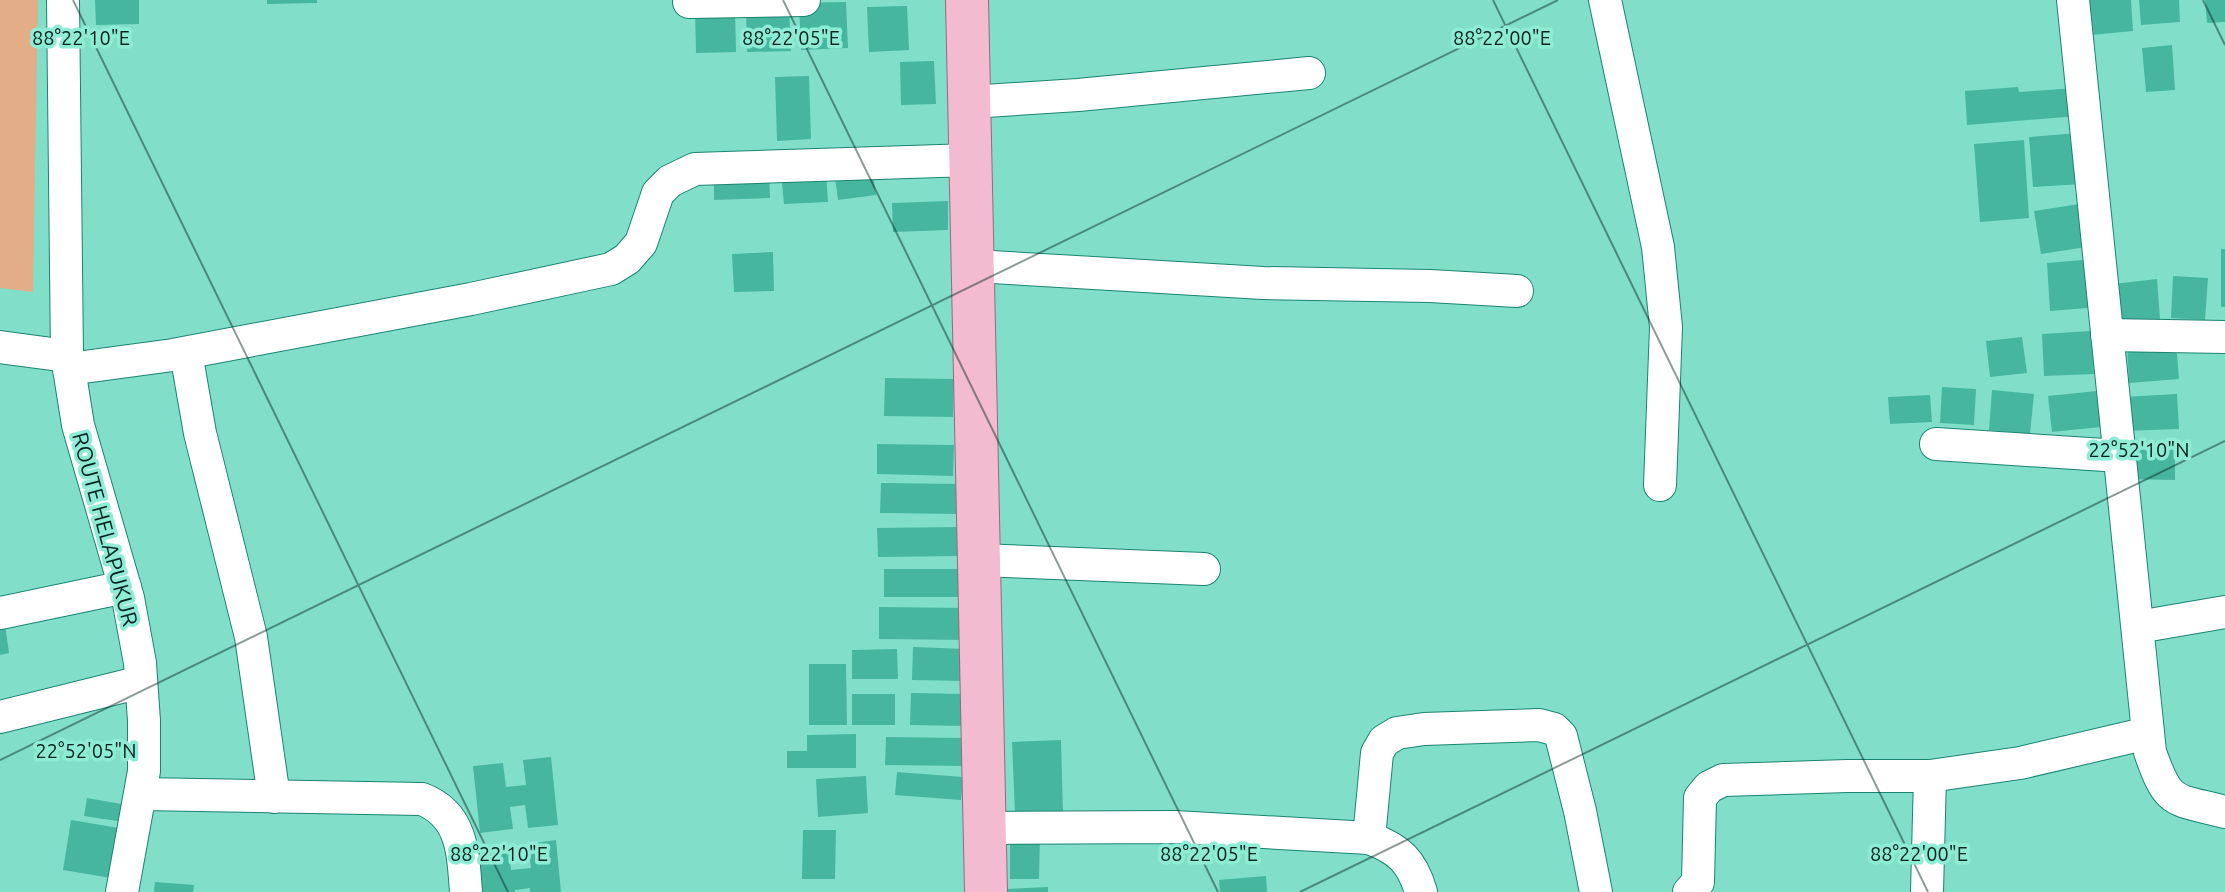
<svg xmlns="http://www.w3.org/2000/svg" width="2225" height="892" font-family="Ubuntu,sans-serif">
  <rect width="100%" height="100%" fill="#81dfc9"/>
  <!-- green -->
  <path fill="#e3ae87" d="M 0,0 L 38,0 L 33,292 L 0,288 Z"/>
  <!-- building -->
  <g fill="#47b69f">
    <path d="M 95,0 L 139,0 L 139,24 L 96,25 Z"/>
    <path d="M 267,0 L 317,0 L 317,3 L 267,4 Z"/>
    <path d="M 2088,0 L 2131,0 L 2133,31 L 2091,35 Z"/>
    <path d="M 2139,0 L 2179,0 L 2180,22 L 2141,25 Z"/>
    <path d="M 2205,0 L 2225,0 L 2225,22 L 2207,23 Z"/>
    <path d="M 846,2 L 848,48 L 801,50 L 799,3 Z"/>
    <path d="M 907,6 L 909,50 L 869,52 L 867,7 Z"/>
    <path d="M 735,8 L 736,52 L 696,53 L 695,9 Z"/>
    <path d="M 789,8 L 791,51 L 747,52 L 746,9 Z"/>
    <path d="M 2172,45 L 2175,90 L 2146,92 L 2142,48 Z"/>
    <path d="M 934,61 L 936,104 L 901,105 L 900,62 Z"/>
    <path d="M 809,76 L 811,139 L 777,141 L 775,77 Z"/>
    <path d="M 2018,87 L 2019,92 L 2076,88 L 2078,116 L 1967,125 L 1965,91 Z"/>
    <path d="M 2078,133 L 2082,184 L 2033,187 L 2029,137 Z"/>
    <path d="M 2024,140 L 2029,218 L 1980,222 L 1974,144 Z"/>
    <path d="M 872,168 L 876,195 L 838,200 L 834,170 Z"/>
    <path d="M 769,170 L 770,198 L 714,200 L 714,173 Z"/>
    <path d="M 826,172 L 828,202 L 784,204 L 781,173 Z"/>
    <path d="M 948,201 L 948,230 L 893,232 L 892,203 Z"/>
    <path d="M 2086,203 L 2093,246 L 2041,254 L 2034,211 Z"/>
    <rect x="2221" y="249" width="4" height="58"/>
    <path d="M 773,252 L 774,291 L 734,292 L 732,254 Z"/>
    <path d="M 2095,259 L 2099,307 L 2050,311 L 2047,263 Z"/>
    <path d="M 2173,276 L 2208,278 L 2205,320 L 2171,318 Z"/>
    <path d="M 2157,279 L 2160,319 L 2117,323 L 2113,284 Z"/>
    <path d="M 2091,331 L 2094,374 L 2044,376 L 2042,334 Z"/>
    <path d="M 2022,337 L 2027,373 L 1990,377 L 1986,341 Z"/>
    <path d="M 2176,342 L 2179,379 L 2129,383 L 2127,345 Z"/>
    <path d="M 885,378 L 954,379 L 953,417 L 884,416 Z"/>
    <path d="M 1942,387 L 1976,389 L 1974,425 L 1940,423 Z"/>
    <path d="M 1992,390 L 2034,394 L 2030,434 L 1989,430 Z"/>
    <path d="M 2097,391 L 2101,427 L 2052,432 L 2048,396 Z"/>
    <path d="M 2177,394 L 2179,429 L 2125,431 L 2123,397 Z"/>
    <path d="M 1930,395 L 1932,422 L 1890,424 L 1888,397 Z"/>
    <path d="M 2122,441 L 2175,442 L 2175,480 L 2125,479 Z"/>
    <path d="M 877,444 L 954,445 L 953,476 L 877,474 Z"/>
    <path d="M 881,483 L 962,484 L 962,514 L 880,513 Z"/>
    <path d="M 959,527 L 959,556 L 878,557 L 877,528 Z"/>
    <rect x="884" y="569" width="80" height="28"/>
    <path d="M 879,607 L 968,608 L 968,640 L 879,639 Z"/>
    <path d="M 4,617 L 9,653 L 0,655 L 0,618 Z"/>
    <path d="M 913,647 L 967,649 L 966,681 L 912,680 Z"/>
    <path d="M 897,649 L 898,679 L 852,679 L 852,650 Z"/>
    <path d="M 809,664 L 846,664 L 847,725 L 809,725 Z"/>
    <path d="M 911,693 L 965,694 L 964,726 L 910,725 Z"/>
    <rect x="852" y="694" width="43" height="31"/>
    <path d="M 856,734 L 856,768 L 787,768 L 787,751 L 807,751 L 807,735 Z"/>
    <path d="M 886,737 L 966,738 L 966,766 L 885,765 Z"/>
    <path d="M 1061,740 L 1063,813 L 1015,814 L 1012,742 Z"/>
    <path d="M 551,757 L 558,825 L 528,828 L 525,805 L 510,807 L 513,829 L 480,833 L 473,766 L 503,763 L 506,787 L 526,785 L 523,760 Z"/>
    <path d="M 897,772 L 963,777 L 961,800 L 895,795 Z"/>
    <path d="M 866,776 L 868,813 L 818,817 L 816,779 Z"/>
    <path d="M 87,798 L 127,805 L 124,822 L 84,816 Z"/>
    <path d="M 71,820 L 119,828 L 111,878 L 63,870 Z"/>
    <path d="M 803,830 L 836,830 L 835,879 L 802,879 Z"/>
    <path d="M 1010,836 L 1040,836 L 1039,879 L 1010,879 Z"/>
    <path d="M 556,840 L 561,892 L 530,892 L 530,888 L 515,890 L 515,892 L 483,892 L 478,849 L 508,846 L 511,870 L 531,868 L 528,844 Z"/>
    <path d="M 1266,876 L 1267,892 L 1220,892 L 1219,880 Z"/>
    <path d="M 155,882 L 194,885 L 193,892 L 154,892 Z"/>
    <path d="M 1048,887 L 1048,892 L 1007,892 L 1007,889 Z"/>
  </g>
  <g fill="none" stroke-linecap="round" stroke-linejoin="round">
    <!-- minor casing -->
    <g stroke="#1a8471" stroke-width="34">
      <g id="minor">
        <path d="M 63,0 L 67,356 L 78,425 L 128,598 L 140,663 L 144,721 L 144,771 L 122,892"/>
        <path d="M 1605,0 L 1658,247 L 1666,327 L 1660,485"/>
        <path d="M 2073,0 L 2150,752 C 2169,806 2172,798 2225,812"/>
        <path d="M 689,2 L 804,0"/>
        <path d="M 970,102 L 1078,95 L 1309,73"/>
        <path d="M 974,266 L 1263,283 L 1430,286 L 1517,291"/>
        <path d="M 2107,335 L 2225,337"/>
        <path d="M 0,347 L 67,356"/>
        <path d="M 186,353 L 200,433 L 251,637 L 274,797"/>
        <path d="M 69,369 L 173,355 L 471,299 L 611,269 L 627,259 L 641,243 L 658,193 L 670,181 L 695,169 L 971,160"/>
        <path d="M 1936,444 L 2120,456"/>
        <path d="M 980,560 L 1204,569"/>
        <path d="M 0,613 L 125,587"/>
        <path d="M 2138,627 L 2225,612"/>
        <path d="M 0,717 L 141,682"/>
        <path d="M 141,794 L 422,799 C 463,815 463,853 466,892"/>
        <path d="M 986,828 L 1175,827 L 1369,838 C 1399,849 1412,861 1421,892"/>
        <path d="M 1369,838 L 1377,753 L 1384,741 L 1397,733 L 1424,729 L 1539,725 L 1554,729 L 1561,736 L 1580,811 L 1596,892"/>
        <path d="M 1689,892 L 1698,882 L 1700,798 L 1709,787 L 1723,780 L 1847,776 L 1930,776 L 2020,763 L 2148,733"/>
        <path d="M 1927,892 L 1930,776"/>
      </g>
    </g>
    <!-- major casing -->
    <g stroke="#99697c" stroke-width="44">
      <path id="major" d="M 967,0 L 986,892"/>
    </g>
    <!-- minor -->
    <use href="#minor" stroke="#fff" stroke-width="32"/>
    <!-- major -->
    <use href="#major" stroke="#f2bbcf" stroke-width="42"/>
  </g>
  <!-- ticks -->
  <path fill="none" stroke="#04231d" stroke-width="2" stroke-opacity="0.45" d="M 73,0 L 508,892M 783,0 L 1218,892M 1493,0 L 1928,892M 2203,0 L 2225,45M 0,760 L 1558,0M 1300,892 L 2225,441"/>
  <g text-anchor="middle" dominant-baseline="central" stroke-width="7" stroke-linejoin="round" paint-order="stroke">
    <!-- street labels -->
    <g font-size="22" fill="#04231d" stroke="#8eecd6">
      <text transform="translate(106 529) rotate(75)">ROUTE HELAPUKUR</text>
    </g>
  </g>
  <g font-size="20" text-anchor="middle" fill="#04231d" stroke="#8eecd6" stroke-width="7" stroke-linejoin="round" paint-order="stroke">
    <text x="81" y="45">88°22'10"E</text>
    <text x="791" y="45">88°22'05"E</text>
    <text x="1502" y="45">88°22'00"E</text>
    <text x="2139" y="457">22°52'10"N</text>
    <text x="86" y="758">22°52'05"N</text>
    <text x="499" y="861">88°22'10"E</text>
    <text x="1209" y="861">88°22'05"E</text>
    <text x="1919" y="861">88°22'00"E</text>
  </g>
</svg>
